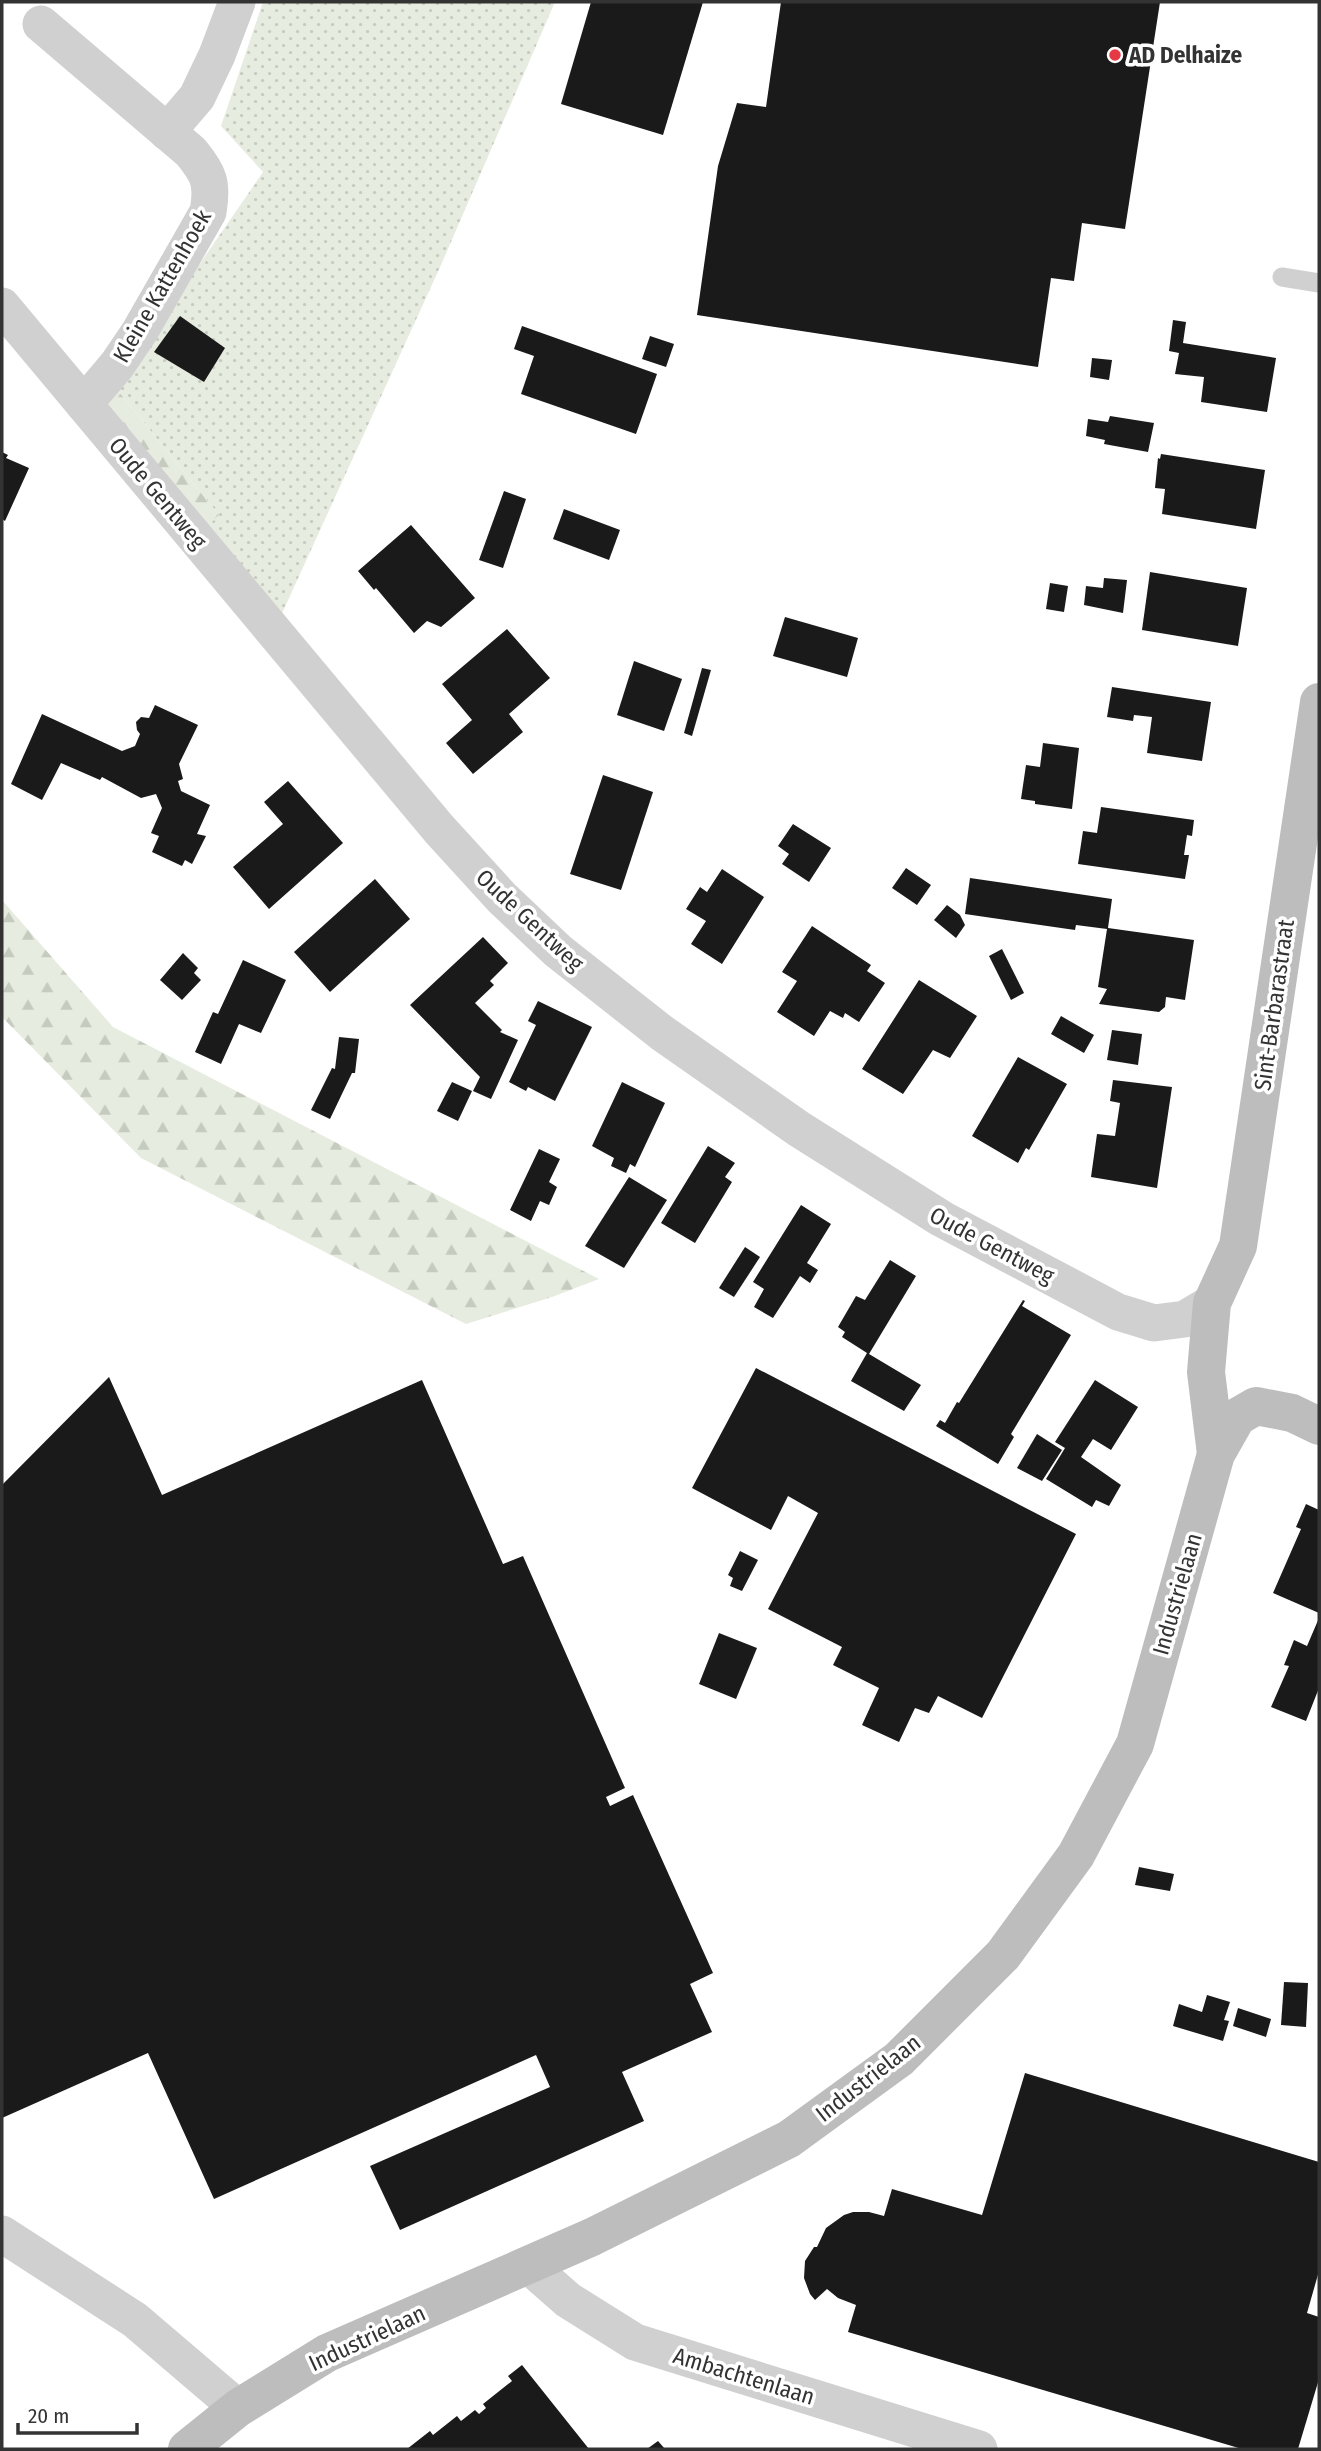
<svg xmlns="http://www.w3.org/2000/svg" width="1321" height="2451" font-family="'Fira Sans Condensed',sans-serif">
  <defs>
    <pattern id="grass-dots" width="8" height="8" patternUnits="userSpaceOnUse" patternTransform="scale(1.75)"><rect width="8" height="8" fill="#e6ecdf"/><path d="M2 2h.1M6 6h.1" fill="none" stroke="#c6cbc0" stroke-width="1.8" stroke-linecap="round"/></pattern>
    <pattern id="forest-firs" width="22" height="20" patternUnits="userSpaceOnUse" patternTransform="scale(1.75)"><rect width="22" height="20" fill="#e6ecdf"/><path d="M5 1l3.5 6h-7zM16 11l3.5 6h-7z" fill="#c6cbc0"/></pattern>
  </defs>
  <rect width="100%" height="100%" fill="#fff"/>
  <!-- grass -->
  <path fill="url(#grass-dots)" d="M 263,2 L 555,2 L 441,265 L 279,620 L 203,530 L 219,515 L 115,387 L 263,172 L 221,126 Z"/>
  <!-- forest -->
  <g fill="url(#forest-firs)">
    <path d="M 115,387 L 219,515 L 203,530 L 99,408 Z"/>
    <path d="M 2,900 L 113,1027 L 599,1279 L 552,1297 L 466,1324 L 141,1158 L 2,1017 Z"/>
  </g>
  <!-- building -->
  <g fill="#1a1a1a">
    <path d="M 591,2 L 703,2 L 663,135 L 561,104 Z"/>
    <path d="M 781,2 L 1160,2 L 1125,229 L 1082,223 L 1074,281 L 1051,278 L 1038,367 L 697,315 L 718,166 L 737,103 L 766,107 Z"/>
    <path d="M 180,316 L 225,348 L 204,382 L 154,352 Z"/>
    <path d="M 1173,320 L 1186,322 L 1183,343 L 1276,358 L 1267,412 L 1201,402 L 1204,377 L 1175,374 L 1179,353 L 1169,351 Z"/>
    <path d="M 522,326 L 657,374 L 636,434 L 521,394 L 534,356 L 514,349 Z"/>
    <path d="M 650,336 L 674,344 L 666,367 L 642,359 Z"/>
    <path d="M 1092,358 L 1112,360 L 1109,380 L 1090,377 Z"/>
    <path d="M 1110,416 L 1154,423 L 1148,452 L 1104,444 L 1105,440 L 1086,436 L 1088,419 L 1108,422 Z"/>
    <path d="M 2,452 L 8,455 L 6,458 L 29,468 L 5,521 L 2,519 Z"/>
    <path d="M 1161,454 L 1265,470 L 1256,529 L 1162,514 L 1165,489 L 1155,488 L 1158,458 L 1160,459 Z"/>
    <path d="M 504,491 L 526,499 L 503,568 L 479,560 Z"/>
    <path d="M 564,509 L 620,530 L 609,560 L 553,539 Z"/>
    <path d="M 411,525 L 475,598 L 441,627 L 427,621 L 414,633 L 376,588 L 374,590 L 358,571 Z"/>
    <path d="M 1150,572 L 1247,588 L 1238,646 L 1142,630 Z"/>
    <path d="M 1104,578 L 1127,580 L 1123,613 L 1084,605 L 1086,586 L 1103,588 Z"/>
    <path d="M 1050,583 L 1068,586 L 1064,612 L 1046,609 Z"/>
    <path d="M 785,617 L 858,638 L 847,677 L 773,656 Z"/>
    <path d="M 507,629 L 550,678 L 509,714 L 523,732 L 473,774 L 446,743 L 472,720 L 442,684 Z"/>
    <path d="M 634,661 L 682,679 L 664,731 L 617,715 Z"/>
    <path d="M 702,668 L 711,670 L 692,736 L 684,733 Z"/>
    <path d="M 1112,687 L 1211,702 L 1202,761 L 1147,753 L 1152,717 L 1134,715 L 1133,721 L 1107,717 Z"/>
    <path d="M 155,705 L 198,725 L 179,764 L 183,779 L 178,781 L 181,791 L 210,805 L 197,834 L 206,836 L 192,864 L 185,860 L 182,866 L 152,852 L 159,836 L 151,833 L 162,808 L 156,794 L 141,798 L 102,777 L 100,780 L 61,763 L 42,800 L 11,784 L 42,714 L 122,751 L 135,746 L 140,734 L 137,730 L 136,722 L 141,717 L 149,718 Z"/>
    <path d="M 1043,743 L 1079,748 L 1072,809 L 1035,804 L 1035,801 L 1021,799 L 1026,765 L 1040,767 Z"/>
    <path d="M 603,775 L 653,792 L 621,890 L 570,874 Z"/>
    <path d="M 288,781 L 343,843 L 269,909 L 233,867 L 283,824 L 264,802 Z"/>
    <path d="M 1101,807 L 1194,820 L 1192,836 L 1187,835 L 1184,855 L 1189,855 L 1185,879 L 1078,864 L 1083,831 L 1097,833 Z"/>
    <path d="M 793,824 L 831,848 L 809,882 L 782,864 L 789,854 L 778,846 Z"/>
    <path d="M 906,868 L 931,885 L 917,905 L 892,888 Z"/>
    <path d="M 722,869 L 764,897 L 722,964 L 691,944 L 706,921 L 686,909 L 700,887 L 707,892 Z"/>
    <path d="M 970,878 L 1112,899 L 1108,928 L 1194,940 L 1185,1000 L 1166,997 L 1165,1007 L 1159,1012 L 1099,1004 L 1107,989 L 1098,987 L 1107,929 L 1076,925 L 1075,930 L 965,914 Z"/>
    <path d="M 375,879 L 410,919 L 330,992 L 294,952 Z"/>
    <path d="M 947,905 L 960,915 L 965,925 L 956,938 L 934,920 Z"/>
    <path d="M 812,926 L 871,965 L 867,971 L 885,983 L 859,1022 L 845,1013 L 843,1018 L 830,1011 L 814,1036 L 777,1012 L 797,981 L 782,972 Z"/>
    <path d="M 483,937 L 508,963 L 490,981 L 494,985 L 475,1003 L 502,1030 L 500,1032 L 518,1040 L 491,1099 L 473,1091 L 480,1077 L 410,1005 Z"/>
    <path d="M 1002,949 L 1024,993 L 1011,1000 L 989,956 Z"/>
    <path d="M 183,953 L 198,968 L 194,973 L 201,980 L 182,1000 L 160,980 Z"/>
    <path d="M 243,960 L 286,980 L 261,1033 L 239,1024 L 221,1064 L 195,1052 L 213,1012 L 218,1014 Z"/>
    <path d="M 919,980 L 977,1016 L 950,1058 L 933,1050 L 903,1094 L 862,1069 Z"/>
    <path d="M 538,1001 L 592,1027 L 555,1101 L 528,1087 L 526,1091 L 509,1082 L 536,1025 L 528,1021 Z"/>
    <path d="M 1061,1016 L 1094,1035 L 1084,1053 L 1051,1034 Z"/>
    <path d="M 1112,1030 L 1142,1034 L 1138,1065 L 1107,1060 Z"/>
    <path d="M 339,1037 L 359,1039 L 355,1073 L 352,1073 L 330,1119 L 311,1110 L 332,1068 L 335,1069 Z"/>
    <path d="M 1018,1057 L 1067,1084 L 1029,1150 L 1026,1148 L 1018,1163 L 972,1136 Z"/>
    <path d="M 1113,1080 L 1172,1087 L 1157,1188 L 1091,1177 L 1097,1134 L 1115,1136 L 1120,1103 L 1110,1101 Z"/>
    <path d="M 452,1082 L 472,1091 L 458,1121 L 437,1111 Z"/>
    <path d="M 622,1082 L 665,1103 L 635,1167 L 630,1164 L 626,1173 L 611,1166 L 614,1158 L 592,1146 Z"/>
    <path d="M 708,1146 L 735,1163 L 725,1177 L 732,1182 L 695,1243 L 661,1223 Z"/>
    <path d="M 539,1149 L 560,1159 L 549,1182 L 557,1187 L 549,1205 L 540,1201 L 531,1221 L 510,1210 Z"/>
    <path d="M 629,1177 L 667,1200 L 624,1268 L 585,1246 Z"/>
    <path d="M 801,1205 L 831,1224 L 807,1263 L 818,1270 L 810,1283 L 800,1276 L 773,1318 L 754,1307 L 764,1289 L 753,1282 Z"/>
    <path d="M 745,1247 L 760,1257 L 734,1297 L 719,1288 Z"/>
    <path d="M 890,1260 L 916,1276 L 869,1354 L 921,1385 L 904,1411 L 851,1381 L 867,1353 L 842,1337 L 845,1332 L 838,1327 L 856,1296 L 865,1300 Z"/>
    <path d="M 1023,1300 L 1025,1301 L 1022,1306 L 1071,1335 L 1011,1434 L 1014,1437 L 998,1464 L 936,1426 L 940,1420 L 945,1423 L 957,1402 L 959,1403 Z"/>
    <path d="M 756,1368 L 1076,1534 L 982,1718 L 938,1696 L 929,1713 L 915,1708 L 899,1742 L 862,1725 L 879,1688 L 833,1665 L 842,1647 L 768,1609 L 818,1513 L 788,1496 L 771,1530 L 692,1488 Z"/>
    <path d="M 109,1377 L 162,1495 L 422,1380 L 503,1564 L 523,1556 L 625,1788 L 606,1797 L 610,1806 L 633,1795 L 713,1973 L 690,1984 L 712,2032 L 622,2072 L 644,2121 L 400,2230 L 370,2166 L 550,2087 L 536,2055 L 214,2199 L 148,2053 L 2,2118 L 2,1485 Z"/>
    <path d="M 1095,1380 L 1138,1407 L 1111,1450 L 1093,1439 L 1081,1457 L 1121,1485 L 1109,1506 L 1096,1500 L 1092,1507 L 1046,1479 L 1065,1448 L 1055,1442 Z"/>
    <path d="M 1037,1434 L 1062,1450 L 1042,1481 L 1017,1468 Z"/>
    <path d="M 1306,1504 L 1319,1510 L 1319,1613 L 1273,1593 L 1301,1529 L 1296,1527 Z"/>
    <path d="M 740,1551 L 758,1560 L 742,1591 L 730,1586 L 733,1578 L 728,1575 Z"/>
    <path d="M 1319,1618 L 1319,1688 L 1306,1721 L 1271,1707 L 1289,1666 L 1284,1665 L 1294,1640 L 1307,1646 Z"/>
    <path d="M 719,1633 L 757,1648 L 736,1699 L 699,1684 Z"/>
    <path d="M 1139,1867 L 1174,1874 L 1170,1891 L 1135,1885 Z"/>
    <path d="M 1284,1982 L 1308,1983 L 1306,2027 L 1281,2025 Z"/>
    <path d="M 1207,1995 L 1230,2002 L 1224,2020 L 1229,2021 L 1223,2041 L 1173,2026 L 1179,2004 L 1202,2012 Z"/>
    <path d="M 1238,2008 L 1271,2019 L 1266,2037 L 1233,2026 Z"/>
    <path d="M 1025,2073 L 1319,2162 L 1319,2271 L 1307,2313 L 1319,2317 L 1319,2379 L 1298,2449 L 1242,2449 L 848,2332 L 856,2305 L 838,2298 L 827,2289 L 815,2300 L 810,2294 L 804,2278 L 805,2261 L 814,2247 L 817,2247 L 826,2228 L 844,2215 L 853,2212 L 869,2212 L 884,2216 L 892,2189 L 982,2215 Z"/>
    <path d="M 522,2365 L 589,2449 L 407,2449 L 430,2431 L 433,2435 L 457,2416 L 461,2421 L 475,2410 L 479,2414 L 486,2408 L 483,2404 L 512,2381 L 508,2376 Z"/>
    <path d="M 658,2441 L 665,2449 L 647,2449 Z"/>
  </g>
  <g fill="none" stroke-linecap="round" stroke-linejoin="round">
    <!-- lane -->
    <path stroke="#d0d0d0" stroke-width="19" d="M 1282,277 L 1319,283"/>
    <!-- street -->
    <g stroke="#d0d0d0" stroke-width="37">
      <path d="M 41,24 L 191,152 C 209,174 213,183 208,212 L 140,331 L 117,365 L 84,404"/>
      <path d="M 167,132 L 197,97 L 217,55 L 237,2"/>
      <path d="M 2,306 L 439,829 L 502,898 L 558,951 L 662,1033 L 799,1129 L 942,1219 L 1118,1312 L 1154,1323 L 1185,1319 L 1212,1303"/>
      <path d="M 2,2234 L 135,2320 L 238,2408"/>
      <path d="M 528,2265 L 568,2300 L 635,2342 L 979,2449"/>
    </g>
    <!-- secondary -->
    <g stroke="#bdbdbd" stroke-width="38">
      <path d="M 1216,1454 L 1206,1372 L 1212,1303 L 1238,1246 L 1319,702"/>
      <path d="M 187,2449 L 238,2408 L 327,2353 L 592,2237 L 789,2139 L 899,2059 L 1003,1955 L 1076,1855 L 1135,1744 L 1216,1454 L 1237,1417 L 1256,1406 L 1292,1413 L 1319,1426"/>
    </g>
  </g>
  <!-- markers -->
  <circle fill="#e63946" stroke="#fff" stroke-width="2.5" cx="1115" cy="55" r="7"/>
  <g text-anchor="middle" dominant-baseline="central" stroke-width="7" stroke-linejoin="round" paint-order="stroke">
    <!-- poi labels -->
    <g font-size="23" font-weight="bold" fill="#333" stroke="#fff" text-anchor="start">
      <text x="1129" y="55">AD Delhaize</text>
    </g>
    <!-- street labels -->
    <g font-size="23" fill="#333" stroke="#fff">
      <text transform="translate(162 286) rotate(-60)">Kleine Kattenhoek</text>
      <text transform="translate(158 493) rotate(50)">Oude Gentweg</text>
      <text transform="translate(530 920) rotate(43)">Oude Gentweg</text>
      <text transform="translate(1274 1005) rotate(-82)">Sint-Barbarastraat</text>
      <text transform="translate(992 1245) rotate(28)">Oude Gentweg</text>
      <text transform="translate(1177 1594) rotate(-74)">Industrielaan</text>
      <text transform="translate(868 2078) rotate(-38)">Industrielaan</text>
      <text transform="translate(367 2338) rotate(-25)">Industrielaan</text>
      <text transform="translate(744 2376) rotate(17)">Ambachtenlaan</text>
    </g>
  </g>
  <!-- border -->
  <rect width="1321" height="2451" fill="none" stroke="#333333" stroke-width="7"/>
  <!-- scale -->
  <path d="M18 2423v10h119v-10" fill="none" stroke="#333333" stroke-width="3.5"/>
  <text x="28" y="2423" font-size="21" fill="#333333" stroke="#ffffff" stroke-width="5" paint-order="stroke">20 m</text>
</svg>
